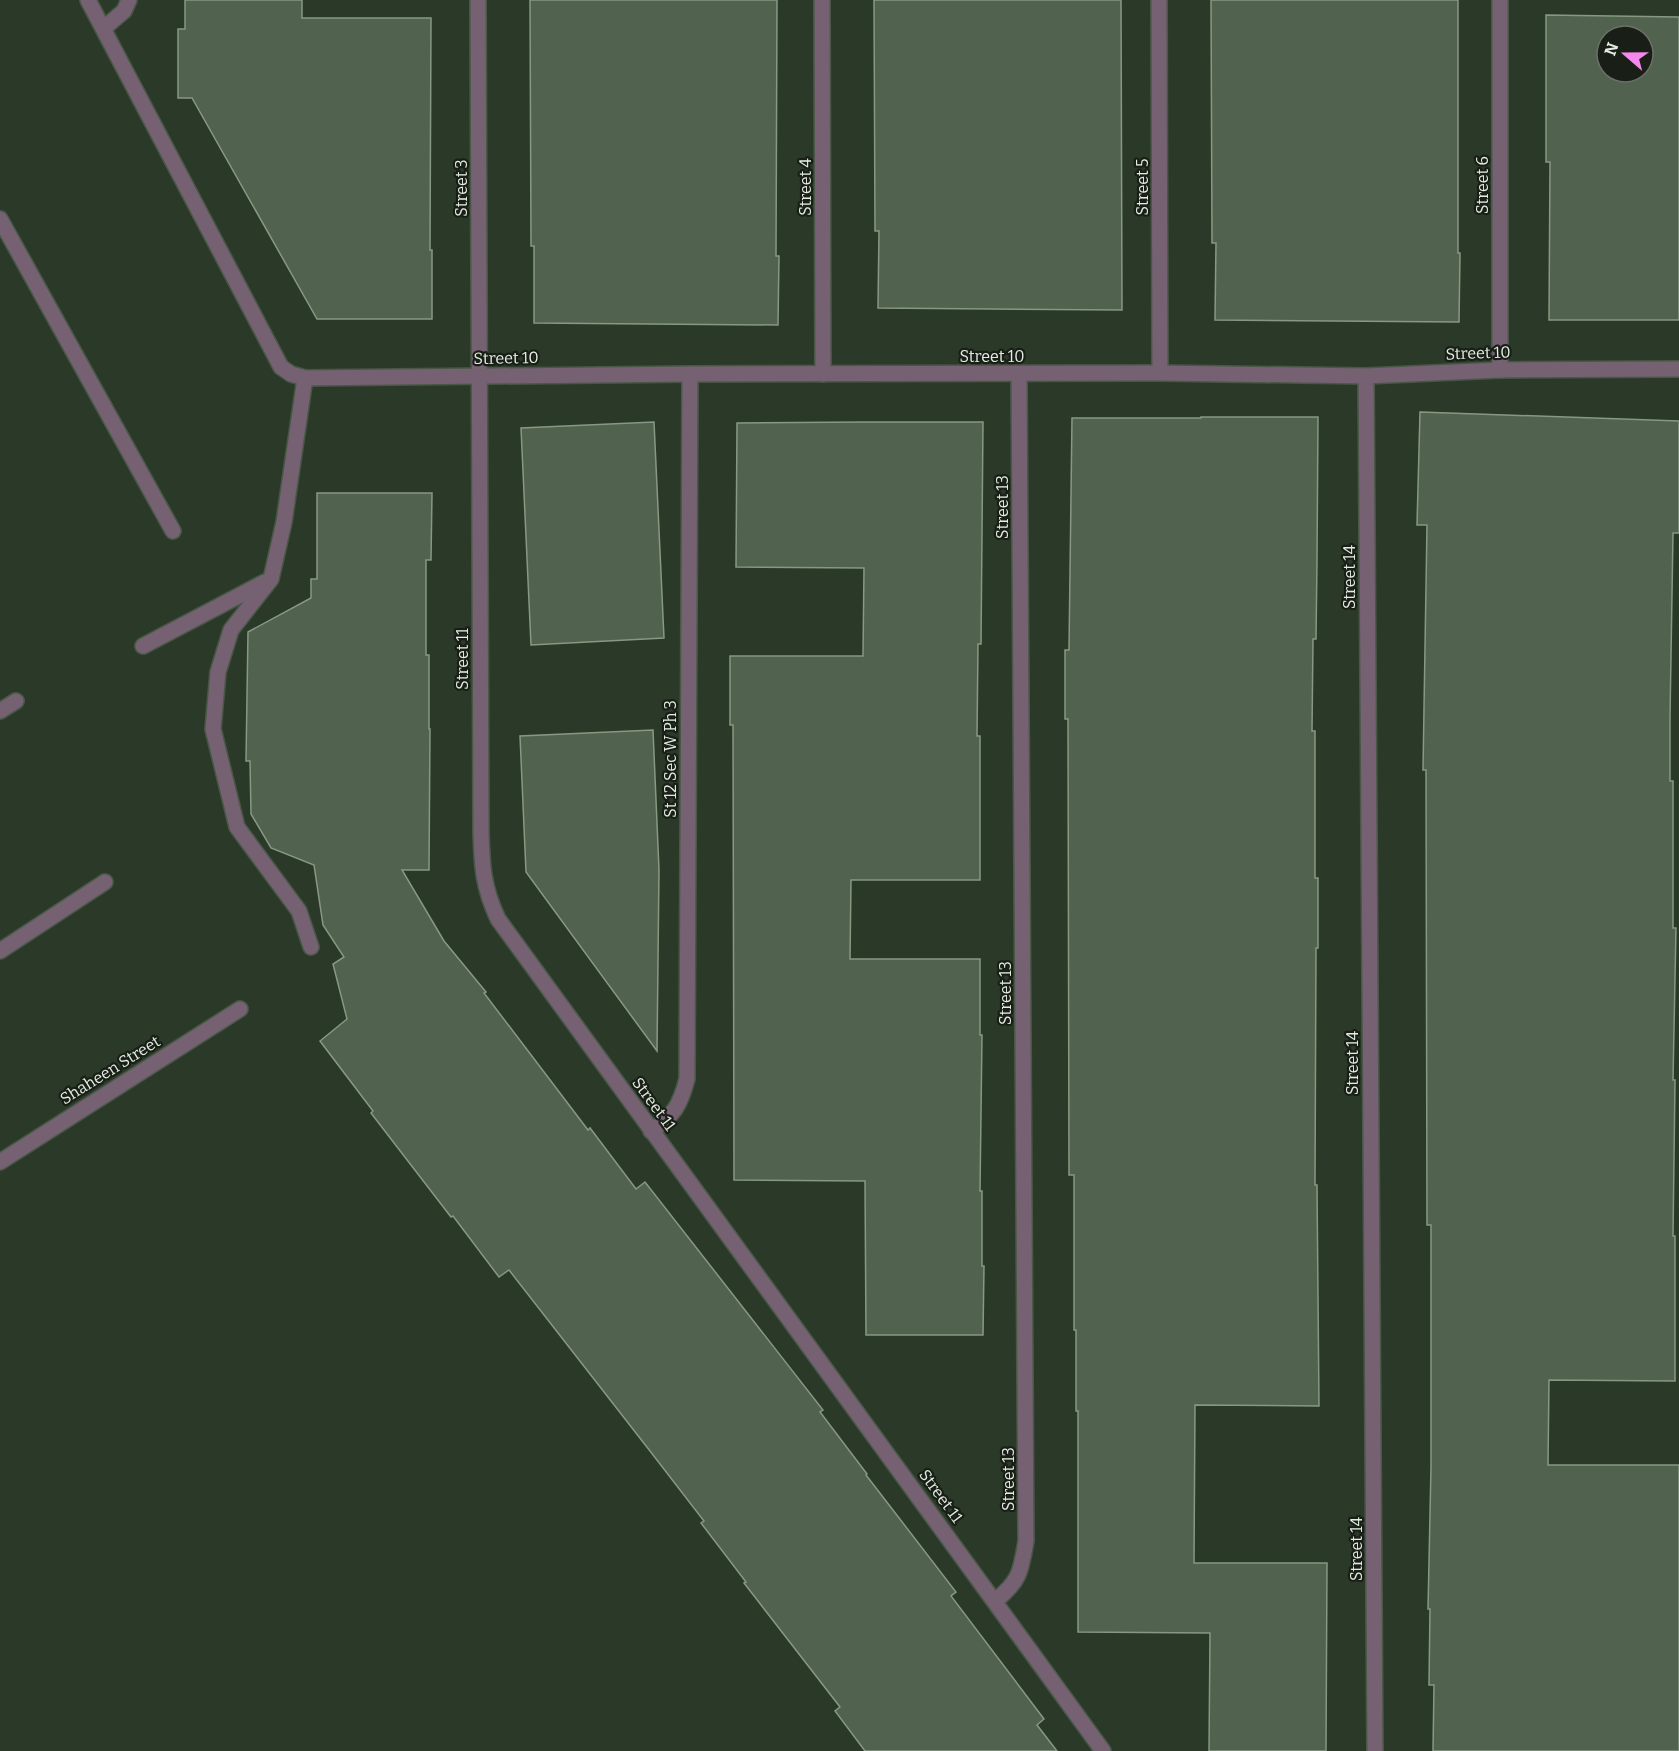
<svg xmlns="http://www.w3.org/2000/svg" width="1679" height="1751" font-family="Bitter,serif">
  <rect width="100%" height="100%" fill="#2b3a28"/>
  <!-- building -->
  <g fill="#51624e" stroke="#879983" stroke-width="1.5" fill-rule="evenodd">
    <path d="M 185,0 L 302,0 L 302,18 L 431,18 L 430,250 L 432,250 L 432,319 L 317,319 L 192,98 L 178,98 L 178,29 L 185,29 Z"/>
    <path d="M 530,0 L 777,0 L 776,256 L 779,256 L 778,325 L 534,323 L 534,246 L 531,246 Z"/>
    <path d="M 874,0 L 1121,0 L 1122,310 L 878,308 L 879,231 L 875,231 Z"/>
    <path d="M 1211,0 L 1458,0 L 1458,253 L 1460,253 L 1459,322 L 1215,320 L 1216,243 L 1212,243 Z"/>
    <path d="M 1546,15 L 1679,17 L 1679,320 L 1549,320 L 1550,162 L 1546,162 ZM 1607,36 L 1643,36 L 1643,72 L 1607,72 Z"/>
    <path d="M 1420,412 L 1679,421 L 1679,533 L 1673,533 L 1670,717 L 1670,781 L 1673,781 L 1673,928 L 1676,928 L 1673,1080 L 1675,1080 L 1673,1236 L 1675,1236 L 1675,1381 L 1549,1380 L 1548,1465 L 1679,1465 L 1679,1751 L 1433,1751 L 1434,1685 L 1429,1685 L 1430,1609 L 1428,1609 L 1431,1467 L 1431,1225 L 1427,1225 L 1426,770 L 1423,770 L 1427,525 L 1417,525 Z"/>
    <path d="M 1201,417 L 1318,417 L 1317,561 L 1316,639 L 1313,639 L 1312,731 L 1315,731 L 1315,878 L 1318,878 L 1318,948 L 1316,948 L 1315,1185 L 1317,1185 L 1319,1406 L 1195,1405 L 1194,1563 L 1327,1563 L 1326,1751 L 1209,1751 L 1210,1633 L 1078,1632 L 1078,1411 L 1076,1411 L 1076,1330 L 1074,1330 L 1074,1175 L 1069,1175 L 1068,719 L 1065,719 L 1065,650 L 1069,650 L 1072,418 L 1201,418 Z"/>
    <path d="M 654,422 L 664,638 L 531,645 L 521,428 Z"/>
    <path d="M 866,422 L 983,422 L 981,644 L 978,644 L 977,736 L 980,736 L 980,880 L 851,880 L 850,959 L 980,959 L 980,1035 L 982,1035 L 980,1191 L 982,1191 L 982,1266 L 984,1266 L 983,1335 L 866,1335 L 865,1181 L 734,1180 L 733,725 L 730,725 L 730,656 L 863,656 L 864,568 L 736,567 L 737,423 Z"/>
    <path d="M 317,493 L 432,493 L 431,560 L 426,560 L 426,655 L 429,655 L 429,729 L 430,729 L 429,870 L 402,870 L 444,941 L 486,992 L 484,993 L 588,1130 L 590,1128 L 636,1189 L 645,1182 L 823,1410 L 820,1412 L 867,1474 L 866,1475 L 956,1592 L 951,1596 L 1044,1719 L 1037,1725 L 1057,1751 L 865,1751 L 835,1711 L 840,1707 L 744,1583 L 746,1582 L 701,1523 L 704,1521 L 650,1451 L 509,1270 L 499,1277 L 453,1216 L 451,1217 L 371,1113 L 373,1111 L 320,1041 L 347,1019 L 333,964 L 344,957 L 323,925 L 314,865 L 271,848 L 251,814 L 250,761 L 246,761 L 248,632 L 311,598 L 311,579 L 317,579 Z"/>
    <path d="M 653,730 L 659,870 L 657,1051 L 526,872 L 520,736 Z"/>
  </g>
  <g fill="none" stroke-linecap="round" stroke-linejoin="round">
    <!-- minor casing -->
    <g stroke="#485746" stroke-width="18">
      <g id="minor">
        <path d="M 88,0 L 281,367 L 291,374 L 305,378 L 690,374 L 1160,373 L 1366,376 L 1500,370 L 1679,369"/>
        <path d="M 478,0 L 481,832 C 482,867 483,887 498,919 L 1103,1751"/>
        <path d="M 822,0 L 823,374"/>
        <path d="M 1159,0 L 1160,373"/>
        <path d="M 1500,0 L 1500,370"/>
        <path d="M 104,28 L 124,11 L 129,0"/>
        <path d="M 0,219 L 173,531"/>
        <path d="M 1366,376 L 1375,1751"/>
        <path d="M 305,378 L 284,522 L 271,579 L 231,630 L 218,672 L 213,729 L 237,827 L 299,911 L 311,947"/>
        <path d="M 143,646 L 265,582"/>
        <path d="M 0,711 L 16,701"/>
        <path d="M 0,951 L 105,882"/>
        <path d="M 651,1131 C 674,1115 680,1106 687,1079 L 690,374"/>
        <path d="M 0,1162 L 240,1009"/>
        <path d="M 995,1601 C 1020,1581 1021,1571 1026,1541 L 1019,374"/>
      </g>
    </g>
    <!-- minor -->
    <use href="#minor" stroke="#756172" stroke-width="15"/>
  </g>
  <g text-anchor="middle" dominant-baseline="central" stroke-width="4.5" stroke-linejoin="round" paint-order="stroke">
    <!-- street labels -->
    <g font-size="16" fill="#e3ede1" stroke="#191f17">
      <text transform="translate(1482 185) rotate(-90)">Street 6</text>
      <text transform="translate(805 187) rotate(-90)">Street 4</text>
      <text transform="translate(1142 187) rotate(-90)">Street 5</text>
      <text transform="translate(461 188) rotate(-90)">Street 3</text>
      <text transform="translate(1478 353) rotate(-2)">Street 10</text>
      <text x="992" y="356">Street 10</text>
      <text transform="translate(506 358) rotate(-1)">Street 10</text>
      <text transform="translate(1002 507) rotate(-90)">Street 13</text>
      <text transform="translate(1349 577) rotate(-90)">Street 14</text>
      <text transform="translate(462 659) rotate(-90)">Street 11</text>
      <text transform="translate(670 759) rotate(-90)">St 12 Sec W Ph 3</text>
      <text transform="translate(1005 993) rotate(-90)">Street 13</text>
      <text transform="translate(1352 1063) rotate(-90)">Street 14</text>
      <text transform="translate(110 1070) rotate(-32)">Shaheen Street</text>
      <text transform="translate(654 1104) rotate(54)">Street 11</text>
      <text transform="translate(1008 1479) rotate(-90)">Street 13</text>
      <text transform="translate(941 1496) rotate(54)">Street 11</text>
      <text transform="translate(1356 1549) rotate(-90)">Street 14</text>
    </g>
  </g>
  <!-- north arrow -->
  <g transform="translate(1625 54) rotate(290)"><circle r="28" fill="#191f17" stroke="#6a7168" stroke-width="1.5"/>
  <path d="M0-4.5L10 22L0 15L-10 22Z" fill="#f688ed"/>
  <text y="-9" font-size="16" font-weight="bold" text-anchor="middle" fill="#e3ede1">N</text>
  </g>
</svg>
